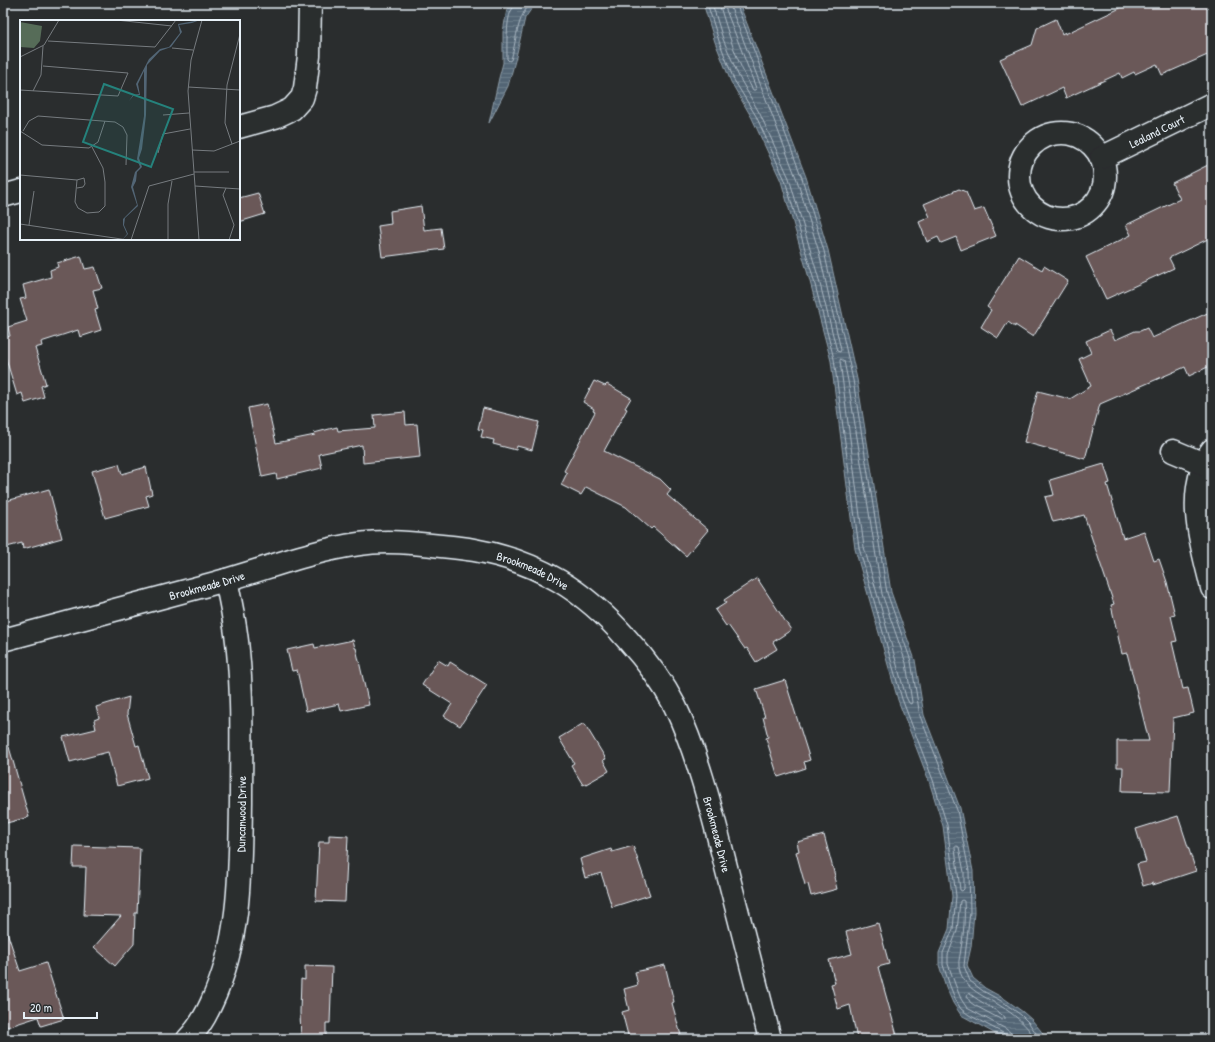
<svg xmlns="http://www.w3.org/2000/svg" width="1215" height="1042" font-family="'Patrick Hand',sans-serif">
  <defs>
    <pattern id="water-rules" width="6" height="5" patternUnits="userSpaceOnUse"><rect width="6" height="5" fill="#526575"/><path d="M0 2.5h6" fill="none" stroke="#6b7c89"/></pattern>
  </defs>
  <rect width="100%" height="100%" fill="#2a2d2e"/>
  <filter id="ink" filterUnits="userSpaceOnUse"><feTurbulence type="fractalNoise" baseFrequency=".025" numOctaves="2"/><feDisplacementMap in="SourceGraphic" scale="8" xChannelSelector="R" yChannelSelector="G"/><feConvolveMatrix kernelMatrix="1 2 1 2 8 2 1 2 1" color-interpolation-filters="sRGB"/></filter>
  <g filter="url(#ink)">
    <!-- water -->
    <g fill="url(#water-rules)" stroke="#8e9da9">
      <path d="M 513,3 L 572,3 L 546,4 L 532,8 L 525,18 L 516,57 L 508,86 L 489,123 L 499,78 L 503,63 L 503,32 L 507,9 Z"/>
      <path d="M 703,3 L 739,3 L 806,177 L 828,250 L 857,379 L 891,592 L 915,660 L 924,715 L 960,808 L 973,871 L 974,912 L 971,947 L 967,965 L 973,978 L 985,988 L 1005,999 L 1023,1012 L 1032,1020 L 1041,1031 L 1045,1039 L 1005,1039 L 961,1015 L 953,1003 L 946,987 L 939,965 L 939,953 L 949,929 L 952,896 L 943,826 L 929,781 L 898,700 L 855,549 L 831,361 L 809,278 L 781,181 L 752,118 L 731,82 L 715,42 Z"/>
    </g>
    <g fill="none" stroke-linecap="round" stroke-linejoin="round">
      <!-- shore -->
      <g stroke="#acb9c4" stroke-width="1">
        <path d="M 516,3 C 515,7 513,7 511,11 C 506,21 507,47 507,59 L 509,61 L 511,60 L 512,56 C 516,42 518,8 534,3"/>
        <path d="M 707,3 L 719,41 L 734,80 L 756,116 L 785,180 L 813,277 L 834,359 L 859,548 L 902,699 L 933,780 L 947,825 L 956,896 L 953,929 L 943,953 L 943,965 L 950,986 L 956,1001 L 961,1009 L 969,1015 L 1003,1033 L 1006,1036 L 1007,1039"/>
        <path d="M 712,3 L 723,39 L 739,77 L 760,114 L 789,178 L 818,276 L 837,351 L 840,352 L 841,350 L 819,252 L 797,180 L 731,8 L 731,3"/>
        <path d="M 719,3 C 728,33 737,63 753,90 L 755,90 L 756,88 L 726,10 L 724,3"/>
        <path d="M 736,3 L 802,178 L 824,251 L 853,380 L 887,593 L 911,661 L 920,716 L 957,810 L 969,871 L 970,912 L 964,966 L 970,981 L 983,991 L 1003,1002 L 1021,1015 L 1029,1023 L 1040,1039"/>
        <path d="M 841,359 L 844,361 L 848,381 L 882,594 L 906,663 L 912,702 L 911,704 L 909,703 L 906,697 L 864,547 L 840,361 Z"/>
        <path d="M 957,846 L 959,847 L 964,872 L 964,889 L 962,891 L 960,890 L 955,848 Z"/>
        <path d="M 970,994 C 981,1003 994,1008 1005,1017 L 1005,1019 L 1002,1020 L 974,1005 L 970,1002 L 967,996 L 968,994 Z"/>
        <path d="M 1012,1039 L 1011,1033 L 1006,1029 L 967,1008 L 961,999 L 955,984 L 948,964 L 948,955 L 957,931 L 960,901 L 962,900 L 964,901 C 965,916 964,932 961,948 C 961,953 958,960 959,966 C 961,987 983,996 999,1005 C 1012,1013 1028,1025 1035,1039"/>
      </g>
    </g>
    <!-- building -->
    <g fill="#6a5858" stroke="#e8f1f8">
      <path d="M 1131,3 L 1212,3 L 1212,53 L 1162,75 L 1157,64 L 1135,74 L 1134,72 L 1122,78 L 1120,73 L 1066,98 L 1062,88 L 1022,107 L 1000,59 L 1032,45 L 1037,28 L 1056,19 L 1062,34 L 1065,32 L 1065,34 Z"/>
      <path d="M 1212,163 L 1212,237 L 1169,258 L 1174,268 L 1106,299 L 1086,257 L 1131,235 L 1126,225 L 1180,199 L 1172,183 Z"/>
      <path d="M 959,189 L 966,192 L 974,211 L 984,208 L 996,236 L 961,250 L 956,237 L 941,243 L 938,237 L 927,242 L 919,222 L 930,217 L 924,204 Z"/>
      <path d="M 258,193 L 265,214 L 239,222 L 239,198 Z"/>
      <path d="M 421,206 L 424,230 L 441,228 L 444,249 L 382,257 L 378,226 L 391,224 L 390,211 Z"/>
      <path d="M 81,256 L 85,269 L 95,267 L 102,288 L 93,290 L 98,309 L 95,310 L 101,330 L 80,337 L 78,330 L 41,342 L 42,346 L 35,348 L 46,384 L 41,386 L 44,397 L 25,403 L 22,393 L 17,395 L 3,349 L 3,338 L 10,336 L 8,327 L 27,321 L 20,299 L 26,298 L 23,285 L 51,277 L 50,270 L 58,267 L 57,263 Z"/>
      <path d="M 1019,256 L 1042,270 L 1044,266 L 1068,281 L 1033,337 L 1015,325 L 1015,327 L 1008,322 L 998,338 L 981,327 L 991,310 L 987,307 Z"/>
      <path d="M 1212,311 L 1212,365 L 1189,376 L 1185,367 L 1100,404 L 1085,459 L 1024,442 L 1038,391 L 1070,399 L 1091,386 L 1079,359 L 1091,353 L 1086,341 L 1110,330 L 1115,340 L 1135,331 L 1140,331 L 1147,328 L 1152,338 Z"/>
      <path d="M 594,381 L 605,386 L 607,384 L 631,398 L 625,408 L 627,409 L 604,451 L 660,479 L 671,490 L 667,495 L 708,530 L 686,556 L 653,527 L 651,529 L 626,507 L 586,487 L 581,495 L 561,485 L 567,473 L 564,471 L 595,412 L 593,411 L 594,409 L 583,402 Z"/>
      <path d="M 267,404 L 276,443 L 315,435 L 314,433 L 337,427 L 338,431 L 375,428 L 374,415 L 405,412 L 406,425 L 417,424 L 420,457 L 363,463 L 362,445 L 319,454 L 322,468 L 277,479 L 276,474 L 262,477 L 248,408 Z"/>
      <path d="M 483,408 L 539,422 L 532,450 L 517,446 L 516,450 L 493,444 L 494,440 L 481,437 L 483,430 L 478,429 Z"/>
      <path d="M 119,464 L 122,474 L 146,467 L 152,494 L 146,496 L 149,506 L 105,518 L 92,471 Z"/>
      <path d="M 1104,464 L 1110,483 L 1107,484 L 1123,538 L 1144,531 L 1154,561 L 1159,559 L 1167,582 L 1175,615 L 1171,616 L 1177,641 L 1172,642 L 1183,689 L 1188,688 L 1194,713 L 1173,718 L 1170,792 L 1122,791 L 1123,767 L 1117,767 L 1117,741 L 1149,741 L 1127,653 L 1122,654 L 1111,605 L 1114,604 L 1084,515 L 1062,521 L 1062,520 L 1053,522 L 1045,497 L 1054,495 L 1050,480 Z"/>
      <path d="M 49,489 L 62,538 L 23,549 L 22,543 L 3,548 L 3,502 Z"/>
      <path d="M 757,578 L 791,630 L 773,642 L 777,649 L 756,662 L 747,648 L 745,649 L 728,625 L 726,626 L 715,610 L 726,603 L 724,600 Z"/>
      <path d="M 353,640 L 355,648 L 356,648 L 369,705 L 341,711 L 339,704 L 306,711 L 297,670 L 292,671 L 287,650 L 314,644 L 315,648 Z"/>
      <path d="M 438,660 L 448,666 L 450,662 L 487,685 L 460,726 L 444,716 L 452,704 L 422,685 Z"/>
      <path d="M 785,680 L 810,760 L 804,762 L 806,768 L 778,777 L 766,738 L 768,737 L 763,717 L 765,717 L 756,689 Z"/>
      <path d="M 129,697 L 127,714 L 136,746 L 139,745 L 148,778 L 117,786 L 108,752 L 70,762 L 63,737 L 96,729 L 94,720 L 99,718 L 96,707 Z"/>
      <path d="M 584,723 L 606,759 L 603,760 L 609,771 L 586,784 L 586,783 L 583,785 L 571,765 L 574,763 L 559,738 Z"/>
      <path d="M 9,747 L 29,817 L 3,824 L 3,748 Z"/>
      <path d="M 1178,816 L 1196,871 L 1153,885 L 1153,883 L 1143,886 L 1137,864 L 1146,862 L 1136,829 Z"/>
      <path d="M 329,835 L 348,836 L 345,902 L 316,901 L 319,842 L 329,842 Z"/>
      <path d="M 824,835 L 835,876 L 834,877 L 837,889 L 811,896 L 808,884 L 805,885 L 796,852 L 799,851 L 797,842 Z"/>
      <path d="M 74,846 L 140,848 L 137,913 L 135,913 L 134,944 L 115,966 L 94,947 L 121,916 L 84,915 L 86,867 L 73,867 Z"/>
      <path d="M 633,846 L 650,895 L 612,907 L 601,873 L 585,878 L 580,859 L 611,849 L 612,852 Z"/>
      <path d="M 878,923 L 889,964 L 878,967 L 898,1039 L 857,1039 L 850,1005 L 838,1009 L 831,984 L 835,983 L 829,960 L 852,954 L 846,932 Z"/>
      <path d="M 7,932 L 20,971 L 46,963 L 64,1019 L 41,1026 L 38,1017 L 7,1027 L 3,1013 L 3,933 Z"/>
      <path d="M 665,965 L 674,1002 L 672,1003 L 682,1039 L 629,1039 L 622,1012 L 629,1010 L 624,989 L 638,985 L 635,972 Z"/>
      <path d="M 305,966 L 332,967 L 330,1023 L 326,1023 L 326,1039 L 301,1039 L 300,1012 L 301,979 L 305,980 Z"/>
    </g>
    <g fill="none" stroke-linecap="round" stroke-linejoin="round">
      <!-- minor casing -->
      <g stroke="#e8f1f8" stroke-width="25">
        <g id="minor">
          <path d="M 239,127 L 275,117 L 292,109 L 302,98 L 305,88 L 309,56 L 310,3"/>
          <circle cx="1062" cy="176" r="43"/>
          <path id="s1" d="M 1101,158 L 1212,104"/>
          <path d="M 3,196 L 21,191"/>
          <path d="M 1212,450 C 1207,456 1205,463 1202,470 C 1189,509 1203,549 1212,588"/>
          <path d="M 1173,451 L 1204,464"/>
          <path id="s2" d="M 3,640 C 74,621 145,602 215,583 C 263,570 309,551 359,544 C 386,540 414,543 441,546 C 452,547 463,548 474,550 C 538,561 585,591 627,639 C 646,660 662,681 675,706 C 698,754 712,812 725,863 C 740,922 755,980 770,1039"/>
          <path id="s3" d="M 188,1039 C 198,1029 205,1017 211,1004 C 241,941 240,870 241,802 C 241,752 243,701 238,651 C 236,627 231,603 226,580"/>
        </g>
      </g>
      <!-- minor -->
      <use href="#minor" stroke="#2a2d2e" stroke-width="22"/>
    </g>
  </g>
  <g text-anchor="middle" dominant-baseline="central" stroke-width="4" stroke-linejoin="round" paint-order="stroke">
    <!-- street labels -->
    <g font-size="12" fill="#e8f1f8" stroke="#2a2d2e">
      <text stroke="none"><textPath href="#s1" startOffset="62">Lealand Court</textPath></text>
      <text stroke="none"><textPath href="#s2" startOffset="547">Brookmeade Drive</textPath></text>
      <text stroke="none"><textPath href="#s2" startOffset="211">Brookmeade Drive</textPath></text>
      <text stroke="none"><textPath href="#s3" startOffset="236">Duncanwood Drive</textPath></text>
      <text stroke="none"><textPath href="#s2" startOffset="883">Brookmeade Drive</textPath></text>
    </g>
  </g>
  <!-- overview -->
  <g transform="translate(20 20)">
    <rect width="220" height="220" fill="#2a2d2e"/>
    <path d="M 0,2 L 22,6 L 20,21 L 14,28 L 0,27 Z" fill="#566c58"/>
    <path d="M 180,0 L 172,3 L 159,5 L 162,12 L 151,27 L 140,31 L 127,45 L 126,95 L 122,129 L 119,138 L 122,147 L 117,152 L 116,161 L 113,167 L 118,186 L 105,198 L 104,205 L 108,214 L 102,220 L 107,214 L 103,205 L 103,199 L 117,185 L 111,167 L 115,152 L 120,147 L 117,139 L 124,96 L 124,51 L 118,64 L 120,75 L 114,75 L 109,81 L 113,75 L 119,74 L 116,64 L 129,39 L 140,29 L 149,27 L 160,13 L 158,4 Z" fill="#526575"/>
    <path fill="none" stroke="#767b7f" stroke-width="1" d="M 51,0 L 75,0M 96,0 L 152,6M 28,21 L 135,27 L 156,0M 152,28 L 173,30M 0,37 L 24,25 L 39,0M 168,67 L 220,70M 0,70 L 98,76 L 108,53 L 23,46M 13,71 L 21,55 L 23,26M 143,95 L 169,93M 0,111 L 22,125 L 69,128 L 78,122 L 85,101M 3,111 L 9,101 L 18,96 L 95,102 L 103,107 L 107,115 L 106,145M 212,124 L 205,103 L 207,65 L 220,14M 172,130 L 194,131 L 220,121M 138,133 L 143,114 L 170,109M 174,152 L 209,152M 0,155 L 57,160 L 55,182 L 58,188 L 67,193 L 79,192 L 85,186 L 85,162 L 83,148 L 72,127M 175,166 L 220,169M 57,168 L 63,167 L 65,164 L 64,158 L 57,160M 206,168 L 203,175 L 214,205 L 209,220M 0,204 L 108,220M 9,205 L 14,171M 111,220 L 129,166 L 174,154M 148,220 L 148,184 L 152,161M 179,220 L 168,71 L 171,40 L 182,0"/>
    <path fill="#25827c" fill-opacity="0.15" stroke="#25827c" stroke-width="2" d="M 84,64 L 153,89 L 131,147 L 63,122 Z"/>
    <rect width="220" height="220" fill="none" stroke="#e8f1f8" stroke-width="2"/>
  </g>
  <!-- margin -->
  <rect width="1215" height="1042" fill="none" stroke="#2a2d2e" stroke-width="16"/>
  <rect x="8" y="8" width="1199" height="1026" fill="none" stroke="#e8f1f8" stroke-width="1.5" filter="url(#ink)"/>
  <!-- scale -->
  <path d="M24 1012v6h73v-6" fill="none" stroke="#e8f1f8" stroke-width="2"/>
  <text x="30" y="1012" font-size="12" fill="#e8f1f8" stroke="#2a2d2e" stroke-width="3" paint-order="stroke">20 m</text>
</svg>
